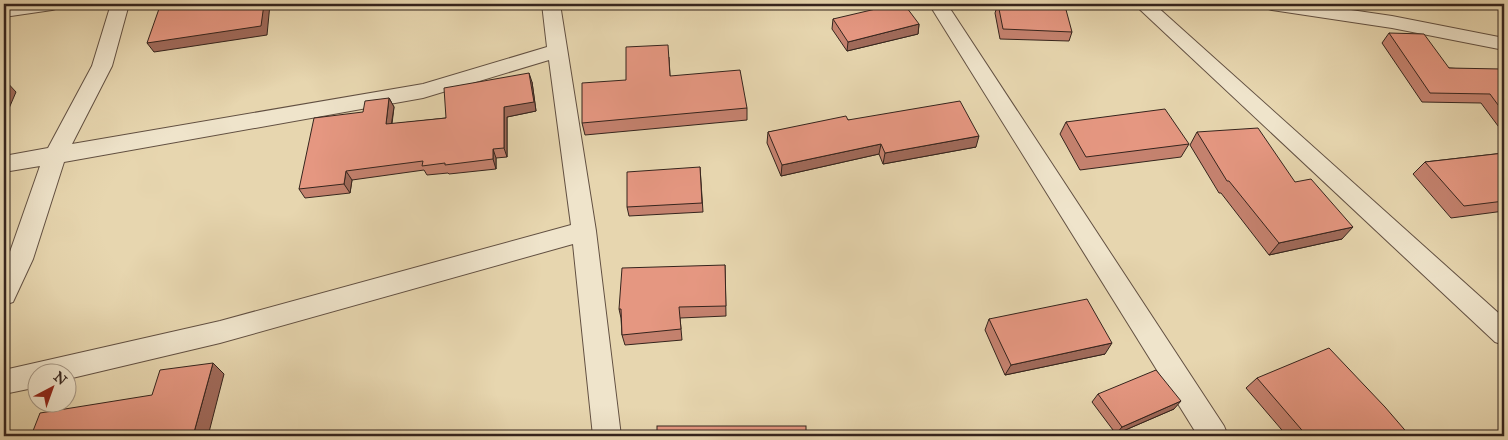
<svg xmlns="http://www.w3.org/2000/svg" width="1508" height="440" font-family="'IM FELL Great Primer',serif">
  <rect width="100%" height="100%" fill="#e7d6af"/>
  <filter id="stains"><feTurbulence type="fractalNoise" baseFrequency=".004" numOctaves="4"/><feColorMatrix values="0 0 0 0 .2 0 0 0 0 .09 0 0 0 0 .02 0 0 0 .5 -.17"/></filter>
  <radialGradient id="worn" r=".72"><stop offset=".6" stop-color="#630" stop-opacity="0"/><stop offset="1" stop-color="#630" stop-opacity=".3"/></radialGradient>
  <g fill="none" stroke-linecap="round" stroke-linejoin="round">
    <!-- minor casing -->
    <g stroke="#625042" stroke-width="2">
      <g id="minor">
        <path d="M 13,4 L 61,4 L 59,8 L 52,10 L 4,17 L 4,5 Z"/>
        <path d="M 111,4 L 129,4 L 112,66 L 72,144 L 423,84 L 547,47 L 542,4 L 560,4 L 596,231 L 621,436 L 593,436 L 573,244 L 220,343 L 68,379 L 68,372 L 38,372 L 38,387 L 4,394 L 4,370 L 220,321 L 571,225 L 549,60 L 423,98 L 64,162 L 33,259 L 13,302 L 4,305 L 4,269 L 40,166 L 4,172 L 4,156 L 48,148 L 92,66 Z"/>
        <path d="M 929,4 L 947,4 L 1224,426 L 1228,436 L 1198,436 Z"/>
        <path d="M 1134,4 L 1154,4 L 1504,318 L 1504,345 L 1495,342 Z"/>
        <path d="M 1263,4 L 1310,4 L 1392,16 L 1504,38 L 1504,50 L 1392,28 L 1272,10 L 1265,8 Z"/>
      </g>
    </g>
    <!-- minor -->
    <use href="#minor" fill="#efe4cb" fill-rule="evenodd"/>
  </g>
  <!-- wall -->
  <g fill="#c5826f" stroke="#35241d">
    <path d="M 998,4 L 1072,32 L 1069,41 L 1000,39 L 995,13 Z"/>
    <path d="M 833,19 L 919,24 L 918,34 L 847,51 L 832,29 Z"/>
    <path d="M 1389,33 L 1449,68 L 1504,72 L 1504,134 L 1481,103 L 1422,102 L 1382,43 Z"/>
    <path d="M 669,57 L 670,76 L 747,108 L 747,120 L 585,135 L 582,123 L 626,80 Z"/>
    <path d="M 532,82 L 536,111 L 507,117 L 507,157 L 496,158 L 496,169 L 449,174 L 448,173 L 427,175 L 424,170 L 352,180 L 350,193 L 305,198 L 299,189 L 363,112 L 389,98 L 394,107 L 392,124 L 446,118 Z"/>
    <path d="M 848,120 L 976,147 L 883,164 L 879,154 L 781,176 L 767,143 L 768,132 Z"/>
    <path d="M 1066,122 L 1189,144 L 1181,157 L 1080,170 L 1060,134 Z"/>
    <path d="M 1197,132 L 1295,182 L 1342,239 L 1269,255 L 1221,193 L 1219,193 L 1190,145 Z"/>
    <path d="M 1504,153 L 1504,211 L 1451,218 L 1413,174 L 1425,162 Z"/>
    <path d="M 700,167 L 703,212 L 629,216 L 627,207 Z"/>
    <path d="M 725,265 L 726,316 L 680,318 L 682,340 L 625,345 L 622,335 L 621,318 L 619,309 Z"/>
    <path d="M 989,319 L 1105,354 L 1005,375 L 985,330 Z"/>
    <path d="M 1257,378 L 1410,436 L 1287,436 L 1246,388 Z"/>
    <path d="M 1098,394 L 1174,409 L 1116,434 L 1092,402 Z"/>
  </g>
  <!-- shaded-wall -->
  <g fill="#a06a5a" stroke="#35241d">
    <path d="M 264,4 L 270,4 L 267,35 L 154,52 L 147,43 Z"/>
    <path d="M 919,24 L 918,34 L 847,51 L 848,42 Z"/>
    <path d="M 529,73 L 532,82 L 536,111 L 507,117 L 507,157 L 504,148 L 504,107 Z"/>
    <path d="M 4,79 L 16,92 L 4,120 Z"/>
    <path d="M 389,98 L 394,107 L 390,133 L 386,124 Z"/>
    <path d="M 979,136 L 976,147 L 883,164 L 885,153 Z"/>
    <path d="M 881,144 L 879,154 L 781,176 L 782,165 Z"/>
    <path d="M 493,149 L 496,158 L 496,169 L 493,159 Z"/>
    <path d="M 346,171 L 352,180 L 350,193 L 344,184 Z"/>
    <path d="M 1353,227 L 1342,239 L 1269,255 L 1279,243 Z"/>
    <path d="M 1112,343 L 1105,354 L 1005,375 L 1011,365 Z"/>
    <path d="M 213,363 L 224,374 L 208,436 L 193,436 Z"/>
    <path d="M 1181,401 L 1174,409 L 1116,434 L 1122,427 Z"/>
  </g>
  <!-- building -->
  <g fill="#e59781" stroke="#35241d">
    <path d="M 177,4 L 264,4 L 261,26 L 147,43 L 160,6 Z"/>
    <path d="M 897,4 L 904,4 L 919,24 L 848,42 L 833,19 Z"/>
    <path d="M 998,4 L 1065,6 L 1072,32 L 1003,29 Z"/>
    <path d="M 1389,33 L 1424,34 L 1449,68 L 1501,69 L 1504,72 L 1504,113 L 1490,94 L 1430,93 Z"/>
    <path d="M 668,45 L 670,76 L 740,70 L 747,108 L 582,123 L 582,83 L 626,80 L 626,47 Z"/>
    <path d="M 529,73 L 534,102 L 504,107 L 504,148 L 493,149 L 493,159 L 445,165 L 445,163 L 422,166 L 423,161 L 346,171 L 344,184 L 299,189 L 314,118 L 363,112 L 365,101 L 389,98 L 386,124 L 446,118 L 444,88 Z"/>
    <path d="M 960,101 L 979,136 L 885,153 L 881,144 L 782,165 L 768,132 L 846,116 L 848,120 Z"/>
    <path d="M 1165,109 L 1189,144 L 1086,157 L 1066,122 Z"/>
    <path d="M 1258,128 L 1295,182 L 1311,179 L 1353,227 L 1279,243 L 1229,181 L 1227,181 L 1197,132 Z"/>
    <path d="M 1504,153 L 1504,201 L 1464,206 L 1425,162 Z"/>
    <path d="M 700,167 L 702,203 L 627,207 L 627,172 Z"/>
    <path d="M 725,265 L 726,306 L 679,307 L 681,329 L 622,335 L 621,309 L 619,309 L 622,268 Z"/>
    <path d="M 1087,299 L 1112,343 L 1011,365 L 989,319 Z"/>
    <path d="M 1329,348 L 1385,407 L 1410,436 L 1307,436 L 1257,378 Z"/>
    <path d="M 213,363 L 193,436 L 31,436 L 40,413 L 152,395 L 160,370 Z"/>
    <path d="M 1156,370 L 1181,401 L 1122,427 L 1098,394 Z"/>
    <rect x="657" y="426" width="149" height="10"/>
  </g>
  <!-- margin -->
  <rect width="1508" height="440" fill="none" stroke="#e7d6af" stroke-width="20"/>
  <rect x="5" y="5" width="1498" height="430" fill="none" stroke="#35241d" stroke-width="2.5"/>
  <rect x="10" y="10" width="1488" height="420" fill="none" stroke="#35241d"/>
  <!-- north arrow -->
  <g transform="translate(52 388) rotate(41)"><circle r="24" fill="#efe4cb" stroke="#a59785"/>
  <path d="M0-4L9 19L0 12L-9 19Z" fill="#8f2418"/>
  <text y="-8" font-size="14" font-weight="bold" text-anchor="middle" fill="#35241d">N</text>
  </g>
  <rect width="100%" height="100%" filter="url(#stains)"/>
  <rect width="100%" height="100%" fill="url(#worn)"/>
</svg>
